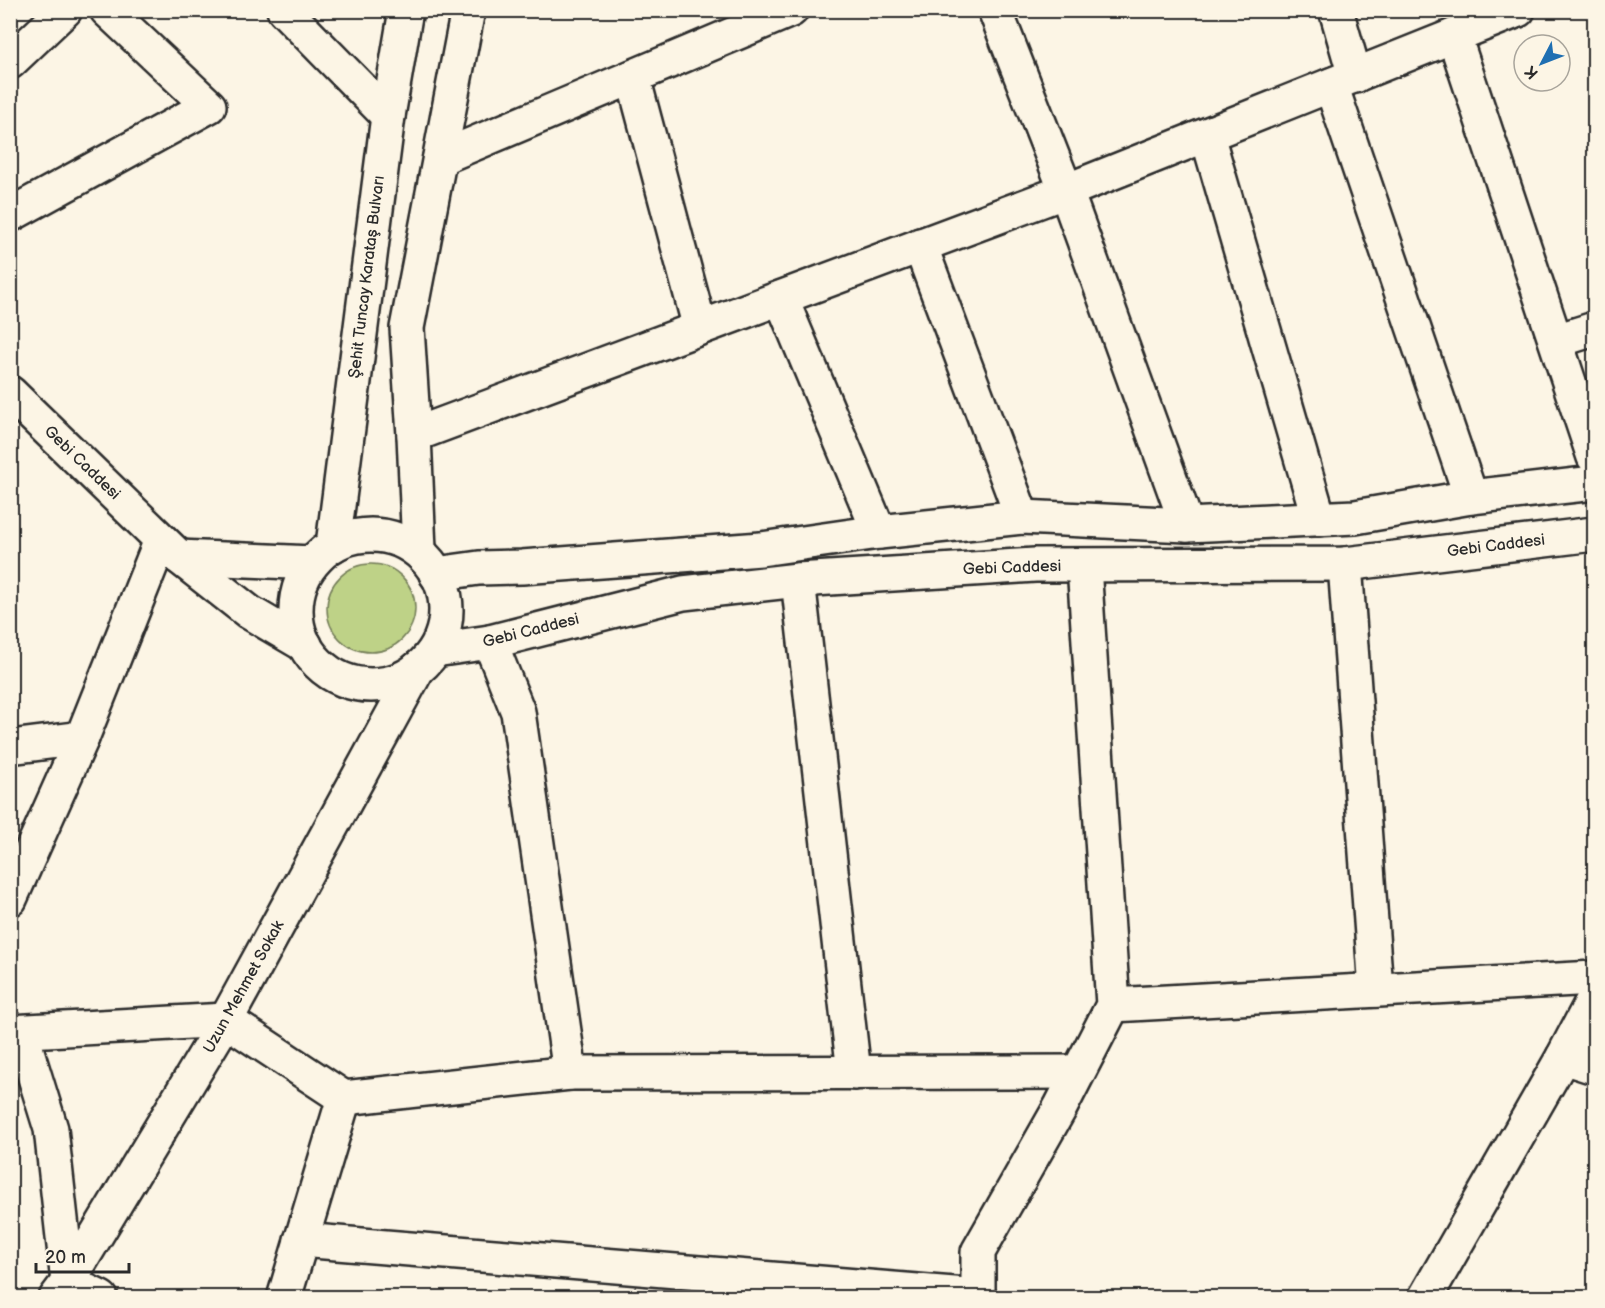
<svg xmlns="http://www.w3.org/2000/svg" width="1605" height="1308" font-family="'Balsamiq Sans',sans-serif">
  <rect width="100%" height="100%" fill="#fcf5e5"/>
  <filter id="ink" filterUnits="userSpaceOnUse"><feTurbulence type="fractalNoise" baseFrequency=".0167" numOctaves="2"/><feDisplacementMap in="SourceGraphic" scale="12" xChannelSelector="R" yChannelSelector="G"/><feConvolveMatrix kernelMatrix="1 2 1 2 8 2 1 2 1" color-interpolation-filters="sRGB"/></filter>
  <g filter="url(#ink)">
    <!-- green -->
    <circle fill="#bed287" stroke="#747e59" stroke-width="1.5" cx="371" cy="608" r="44"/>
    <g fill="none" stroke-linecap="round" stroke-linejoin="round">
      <!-- minor casing -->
      <g stroke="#2b2b2b" stroke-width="38">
        <g id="minor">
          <path d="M 284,10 L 388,116"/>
          <path d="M 995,10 L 1066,191 L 1187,525"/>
          <path d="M 1336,10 L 1355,76"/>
          <path d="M 1454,36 L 1594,457"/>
          <path d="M 10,62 L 65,10"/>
          <path d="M 633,77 L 700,328"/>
          <path d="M 1331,85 L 1471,497"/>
          <path d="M 1207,135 L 1319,519"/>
          <path d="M 440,158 L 791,10"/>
          <path d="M 10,215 L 209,106 L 107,10"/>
          <path d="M 920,245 L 1022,517"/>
          <path d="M 781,298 L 879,532"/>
          <path d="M 1556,341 L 1594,329"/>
          <path d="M 414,435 L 1066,191 L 1518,10"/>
          <path d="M 1345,564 L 1376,990"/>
          <path d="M 798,580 L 854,1073"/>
          <path d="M 490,642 L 518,712 L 570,1073 L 1078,1072"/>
          <path d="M 10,747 L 82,738"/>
          <path d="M 10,899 L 82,738 L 161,540"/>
          <path d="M 1113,1005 L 1594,978"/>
          <path d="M 10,1032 L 226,1020 L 344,1098 L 570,1073"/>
          <path d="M 21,1032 L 51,1129 L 68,1282 L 101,1298"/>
          <path d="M 1563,1057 L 1594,1067"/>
          <path d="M 301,1240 L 978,1296"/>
          <path d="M 56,1298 L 68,1282 L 226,1020 L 418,668"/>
          <path d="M 284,1298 L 344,1098"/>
          <path d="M 978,1298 L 978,1252 L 1060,1108 L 1113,1005 L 1084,566"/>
          <path d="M 1425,1298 L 1563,1057 L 1594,998"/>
        </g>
      </g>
      <!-- major casing -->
      <g stroke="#2b2b2b" stroke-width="38">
        <g id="major">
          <path d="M 10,393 L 179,557 L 249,612 L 305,645"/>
          <circle cx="371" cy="610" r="75"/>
          <path d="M 333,545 L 388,116 L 406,10"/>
          <path d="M 419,550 L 414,435 L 407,328 L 468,10"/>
          <path d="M 179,557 L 312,563"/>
          <path d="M 436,574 L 479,568 L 522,567 L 761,549 L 879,532 L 1022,517 L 1187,525 L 1355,517 L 1471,497 L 1594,483"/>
          <path d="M 435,650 L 490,642 L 683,593 L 798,580 L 1035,565 L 1345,564 L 1594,534"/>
        </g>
      </g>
      <!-- minor -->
      <use href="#minor" stroke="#fcf5e5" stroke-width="33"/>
      <!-- major -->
      <use href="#major" stroke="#fcf5e5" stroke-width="33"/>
    </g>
  </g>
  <g text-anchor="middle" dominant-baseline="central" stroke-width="4.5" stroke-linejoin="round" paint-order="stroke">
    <!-- street labels -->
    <g font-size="16" fill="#2b2b2b" stroke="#fcf5e5">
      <text transform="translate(367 277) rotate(-83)">Şehit Tuncay Karataş Bulvarı</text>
      <text transform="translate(82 463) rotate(44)">Gebi Caddesi</text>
      <text transform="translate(1496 546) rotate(-7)">Gebi Caddesi</text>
      <text transform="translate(1012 568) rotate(-2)">Gebi Caddesi</text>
      <text transform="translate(531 631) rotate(-14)">Gebi Caddesi</text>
      <text transform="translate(244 987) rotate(-61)">Uzun Mehmet Sokak</text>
    </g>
  </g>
  <!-- margin -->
  <rect width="1605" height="1308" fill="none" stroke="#fcf5e5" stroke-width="36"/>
  <rect x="18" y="18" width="1569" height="1272" fill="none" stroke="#2b2b2b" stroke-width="2" filter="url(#ink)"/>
  <!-- north arrow -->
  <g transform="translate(1542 63) rotate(228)"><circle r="28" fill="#fcf5e5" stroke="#a8a49b" stroke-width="1.5"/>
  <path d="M0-4.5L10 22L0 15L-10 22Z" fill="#1f6fb2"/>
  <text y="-9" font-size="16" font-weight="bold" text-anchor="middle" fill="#2b2b2b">K</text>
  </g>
  <!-- scale -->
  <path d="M36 1263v9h93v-9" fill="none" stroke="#2b2b2b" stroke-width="3"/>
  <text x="45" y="1263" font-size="18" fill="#2b2b2b" stroke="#fcf5e5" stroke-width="4.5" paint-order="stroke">20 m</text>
</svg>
